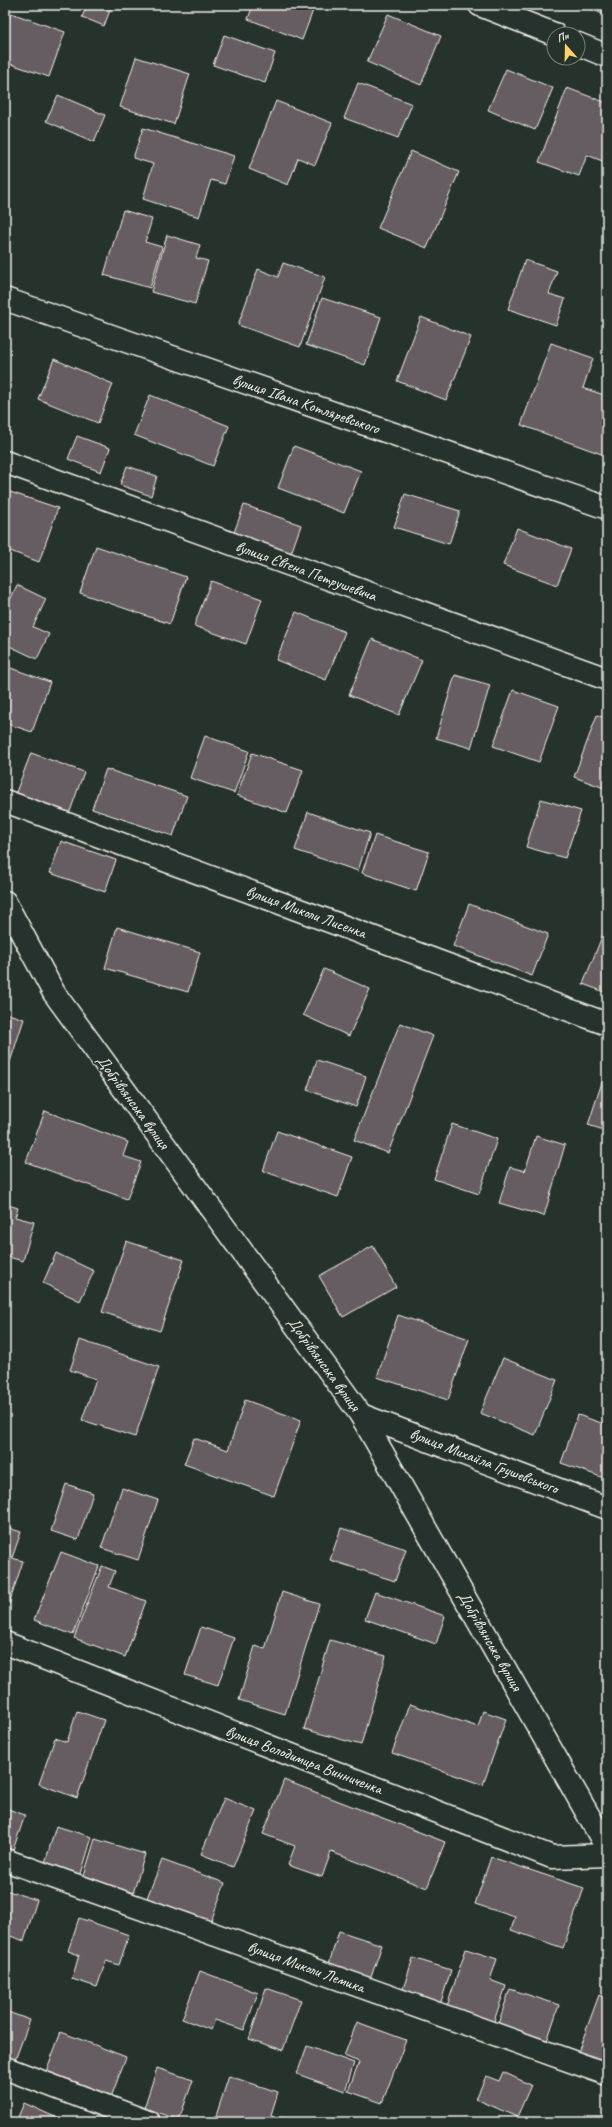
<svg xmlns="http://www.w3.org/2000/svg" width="612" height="2127" font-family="Caveat,sans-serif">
  <rect width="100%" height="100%" fill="#26332d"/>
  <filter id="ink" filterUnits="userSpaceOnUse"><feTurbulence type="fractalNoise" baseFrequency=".025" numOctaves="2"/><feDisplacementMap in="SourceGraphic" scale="8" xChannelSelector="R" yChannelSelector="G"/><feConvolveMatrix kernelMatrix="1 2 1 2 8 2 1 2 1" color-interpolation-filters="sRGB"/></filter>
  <g filter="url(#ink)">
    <!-- building -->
    <g fill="#665d64" stroke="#f4f1e8">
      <path d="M 87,5 L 112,5 L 104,26 L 82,17 Z"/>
      <path d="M 253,5 L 315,5 L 302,40 L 248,19 Z"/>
      <path d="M 590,5 L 607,5 L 607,16 L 589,8 Z"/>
      <path d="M 11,13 L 65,32 L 49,77 L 5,62 L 5,30 Z"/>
      <path d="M 388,14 L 441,36 L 421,85 L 367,62 Z"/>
      <path d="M 224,35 L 275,53 L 265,83 L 213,65 Z"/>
      <path d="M 136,57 L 190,74 L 174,124 L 120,107 Z"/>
      <path d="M 506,69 L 553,88 L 535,130 L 488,110 Z"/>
      <path d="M 358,83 L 412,104 L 398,138 L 344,118 Z"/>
      <path d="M 567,88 L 607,103 L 607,157 L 605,162 L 587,155 L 579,176 L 539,162 Z"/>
      <path d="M 58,95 L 105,115 L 94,142 L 46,121 Z"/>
      <path d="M 276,101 L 332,123 L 315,165 L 298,158 L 288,185 L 249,169 Z"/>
      <path d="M 143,128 L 234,156 L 225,184 L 211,180 L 199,217 L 143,199 L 153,164 L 133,158 Z"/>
      <path d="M 411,151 L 459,172 L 427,248 L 378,228 Z"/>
      <path d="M 123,210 L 152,219 L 145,242 L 162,247 L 150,288 L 104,275 Z"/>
      <path d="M 167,235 L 200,245 L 196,258 L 208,261 L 195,304 L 151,292 Z"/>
      <path d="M 525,260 L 557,271 L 549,294 L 565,299 L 556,325 L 508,309 Z"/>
      <path d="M 283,263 L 325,277 L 300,347 L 238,325 L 258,269 L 278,277 Z"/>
      <path d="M 322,298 L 381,317 L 365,365 L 306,345 Z"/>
      <path d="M 421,317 L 471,337 L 446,400 L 397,381 Z"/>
      <path d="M 551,343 L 593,358 L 583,388 L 607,396 L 607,456 L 521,425 Z"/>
      <path d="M 54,359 L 113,384 L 98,423 L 38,399 Z"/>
      <path d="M 150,395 L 229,426 L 213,466 L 134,435 Z"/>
      <path d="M 77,436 L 110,448 L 101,472 L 68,459 Z"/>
      <path d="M 294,446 L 361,471 L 344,513 L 278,488 Z"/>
      <path d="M 127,466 L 157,476 L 151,496 L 120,485 Z"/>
      <path d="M 10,492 L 58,508 L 39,562 L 5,549 L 5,505 Z"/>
      <path d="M 405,494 L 460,511 L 449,544 L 394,527 Z"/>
      <path d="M 244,505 L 301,525 L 288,562 L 231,541 Z"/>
      <path d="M 517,528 L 571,549 L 557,585 L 503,565 Z"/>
      <path d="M 96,546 L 186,577 L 170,624 L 80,593 Z"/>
      <path d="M 211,581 L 262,599 L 246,644 L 194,626 Z"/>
      <path d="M 17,585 L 46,599 L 33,627 L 49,634 L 37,659 L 5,644 L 5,611 Z"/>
      <path d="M 296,612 L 345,632 L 326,680 L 276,660 Z"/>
      <path d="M 372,639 L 422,660 L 399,715 L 349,695 Z"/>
      <path d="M 5,666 L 50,682 L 32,732 L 5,723 Z"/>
      <path d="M 455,675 L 490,685 L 471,748 L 436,738 Z"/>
      <path d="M 513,690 L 559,706 L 539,762 L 493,746 Z"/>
      <path d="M 597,715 L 607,719 L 607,789 L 574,777 Z"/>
      <path d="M 205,736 L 249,751 L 234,793 L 190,778 Z"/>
      <path d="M 31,753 L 84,772 L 67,820 L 13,800 Z"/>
      <path d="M 252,753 L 303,770 L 287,813 L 237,795 Z"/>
      <path d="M 106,769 L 187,796 L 173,836 L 92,809 Z"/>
      <path d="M 541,799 L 581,811 L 565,858 L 526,847 Z"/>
      <path d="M 308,812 L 370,833 L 358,871 L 295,850 Z"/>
      <path d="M 375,835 L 429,852 L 416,891 L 362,873 Z"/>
      <path d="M 61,841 L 116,860 L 105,892 L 50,873 Z"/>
      <path d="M 469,904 L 548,934 L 532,976 L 453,946 Z"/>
      <path d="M 117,927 L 200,952 L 188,992 L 105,968 Z"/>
      <path d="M 603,934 L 607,936 L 607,993 L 583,984 Z"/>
      <path d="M 324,969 L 370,989 L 349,1036 L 303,1015 Z"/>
      <path d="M 5,1013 L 24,1019 L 10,1062 L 5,1060 Z"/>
      <path d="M 400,1023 L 433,1036 L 388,1153 L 354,1140 Z"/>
      <path d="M 317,1060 L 366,1076 L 356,1107 L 307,1090 Z"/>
      <path d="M 607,1067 L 607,1131 L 588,1125 Z"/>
      <path d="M 45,1111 L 128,1142 L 123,1156 L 141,1162 L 127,1199 L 26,1162 Z"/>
      <path d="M 452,1124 L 497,1139 L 479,1194 L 434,1179 Z"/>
      <path d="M 277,1131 L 352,1157 L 338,1197 L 263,1171 Z"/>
      <path d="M 536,1136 L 565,1145 L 544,1216 L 499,1203 L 510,1167 L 525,1171 Z"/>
      <path d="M 5,1143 L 11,1145 L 5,1168 Z"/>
      <path d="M 5,1204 L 18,1208 L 15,1217 L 34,1222 L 23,1261 L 5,1256 Z"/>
      <path d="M 126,1241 L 184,1260 L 160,1331 L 102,1312 Z"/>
      <path d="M 373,1246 L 396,1287 L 343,1317 L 319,1276 Z"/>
      <path d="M 56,1253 L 94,1271 L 80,1301 L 43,1283 Z"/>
      <path d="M 398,1315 L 469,1339 L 448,1400 L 377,1377 Z"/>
      <path d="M 80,1340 L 159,1367 L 135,1437 L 82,1420 L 96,1379 L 70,1370 Z"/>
      <path d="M 503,1358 L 557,1380 L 535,1435 L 480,1413 Z"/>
      <path d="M 245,1400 L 301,1420 L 274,1496 L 184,1464 L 194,1438 L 228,1450 Z"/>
      <path d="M 578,1415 L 607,1425 L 607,1479 L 561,1463 Z"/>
      <path d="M 66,1484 L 93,1493 L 78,1540 L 51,1531 Z"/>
      <path d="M 122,1488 L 158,1500 L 138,1560 L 101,1548 Z"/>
      <path d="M 5,1527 L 21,1532 L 12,1558 L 23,1561 L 8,1607 L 5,1606 Z"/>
      <path d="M 341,1528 L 406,1549 L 395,1581 L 330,1560 Z"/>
      <path d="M 61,1552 L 99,1566 L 73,1635 L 34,1620 Z"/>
      <path d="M 102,1566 L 115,1571 L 109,1587 L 146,1601 L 125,1657 L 74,1638 Z"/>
      <path d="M 282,1592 L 319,1604 L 285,1714 L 239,1700 L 255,1646 L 265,1649 Z"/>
      <path d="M 375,1592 L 445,1616 L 436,1644 L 365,1619 Z"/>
      <path d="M 201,1627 L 234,1638 L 218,1685 L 185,1675 Z"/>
      <path d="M 330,1640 L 386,1656 L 361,1745 L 304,1729 Z"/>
      <path d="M 410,1704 L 478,1727 L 483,1711 L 506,1719 L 483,1785 L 392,1753 Z"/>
      <path d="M 77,1711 L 104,1720 L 77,1798 L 39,1784 L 55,1738 L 67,1742 Z"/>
      <path d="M 607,1718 L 607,1745 L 600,1742 Z"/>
      <path d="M 284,1780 L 445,1842 L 427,1888 L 331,1852 L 322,1877 L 288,1865 L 295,1846 L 263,1834 Z"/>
      <path d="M 224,1798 L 256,1811 L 233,1867 L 201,1854 Z"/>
      <path d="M 5,1808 L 25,1815 L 13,1850 L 5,1848 Z"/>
      <path d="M 56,1826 L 92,1837 L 78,1884 L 42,1873 Z"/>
      <path d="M 95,1839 L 145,1854 L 131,1900 L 81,1885 Z"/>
      <path d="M 491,1857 L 584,1888 L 563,1948 L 511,1930 L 515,1917 L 475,1904 Z"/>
      <path d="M 162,1860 L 225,1883 L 207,1932 L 143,1908 Z"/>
      <path d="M 5,1890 L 37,1900 L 24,1941 L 5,1934 Z"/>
      <path d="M 79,1918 L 129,1935 L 119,1965 L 106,1961 L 97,1987 L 72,1979 L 79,1955 L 68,1951 Z"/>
      <path d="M 339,1931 L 382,1945 L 370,1980 L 328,1967 Z"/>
      <path d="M 466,1949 L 497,1959 L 490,1980 L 506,1986 L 493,2024 L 446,2009 Z"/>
      <path d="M 413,1958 L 451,1970 L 440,2005 L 402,1992 Z"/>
      <path d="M 200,1971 L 258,1993 L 244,2030 L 215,2020 L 211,2030 L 182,2019 Z"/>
      <path d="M 266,1988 L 301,2000 L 283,2050 L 249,2039 Z"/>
      <path d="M 510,1989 L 559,2005 L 546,2044 L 497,2027 Z"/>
      <path d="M 599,1995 L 607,1999 L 607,2066 L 577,2055 Z"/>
      <path d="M 5,2011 L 30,2020 L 15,2060 L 5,2057 Z"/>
      <path d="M 357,2022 L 406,2040 L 382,2103 L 348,2091 L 359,2062 L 344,2056 Z"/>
      <path d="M 61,2032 L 126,2057 L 110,2100 L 45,2074 Z"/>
      <path d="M 307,2046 L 354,2063 L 345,2091 L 297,2074 Z"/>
      <path d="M 157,2068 L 193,2080 L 179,2120 L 144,2108 Z"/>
      <path d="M 503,2072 L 531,2085 L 517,2117 L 476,2099 L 486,2076 L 499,2081 Z"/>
      <path d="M 229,2076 L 278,2092 L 271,2115 L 294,2122 L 214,2122 Z"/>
      <path d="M 24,2103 L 66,2122 L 16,2122 Z"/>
    </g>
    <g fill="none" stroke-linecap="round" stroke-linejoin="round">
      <!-- minor casing -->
      <g stroke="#f4f1e8" stroke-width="25">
        <g id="minor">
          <path d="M 480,5 L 554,34"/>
          <path d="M 578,44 L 607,56"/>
          <path d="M 5,299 L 607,508"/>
          <path d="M 5,462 L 607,679"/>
          <path d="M 5,801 L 607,1024"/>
          <path d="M 5,902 L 54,993 L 361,1415 L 607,1848"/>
          <path d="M 361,1415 L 607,1508"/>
          <path d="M 5,1643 L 552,1857 L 607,1855"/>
          <path d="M 5,1860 L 607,2074"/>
          <path d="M 5,2068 L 148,2122"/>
        </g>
      </g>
      <!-- minor -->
      <use href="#minor" stroke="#26332d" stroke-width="22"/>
    </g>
  </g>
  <g text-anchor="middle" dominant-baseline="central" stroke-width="3" stroke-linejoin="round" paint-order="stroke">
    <!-- street labels -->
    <g font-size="16" fill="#f4f1e8" stroke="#26332d">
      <text transform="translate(306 404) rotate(19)">вулиця Івана Котляревського</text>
      <text transform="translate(306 571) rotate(20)">вулиця Євгена Петрушевича</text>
      <text transform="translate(306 912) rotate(20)">вулиця Миколи Лисенка</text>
      <text transform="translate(133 1102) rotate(54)">Добрівлянська вулиця</text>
      <text transform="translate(324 1364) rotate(54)">Добрівлянська вулиця</text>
      <text transform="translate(484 1461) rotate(21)">вулиця Михайла Грушевського</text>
      <text transform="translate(490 1641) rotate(60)">Добрівлянська вулиця</text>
      <text transform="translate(304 1760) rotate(21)">вулиця Володимира Винниченка</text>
      <text transform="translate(306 1967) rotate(20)">вулиця Миколи Лемика</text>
    </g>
  </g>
  <!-- margin -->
  <rect width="612" height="2127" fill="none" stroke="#26332d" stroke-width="20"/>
  <rect x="10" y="10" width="592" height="2107" fill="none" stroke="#f4f1e8" stroke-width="1.5" filter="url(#ink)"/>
  <!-- north arrow -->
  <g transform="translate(566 46) rotate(340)"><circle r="19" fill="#26332d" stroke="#787f78"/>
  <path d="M0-3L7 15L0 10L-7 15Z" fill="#ffd166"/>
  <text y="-6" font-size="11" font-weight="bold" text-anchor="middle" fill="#f4f1e8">Пн</text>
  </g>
</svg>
